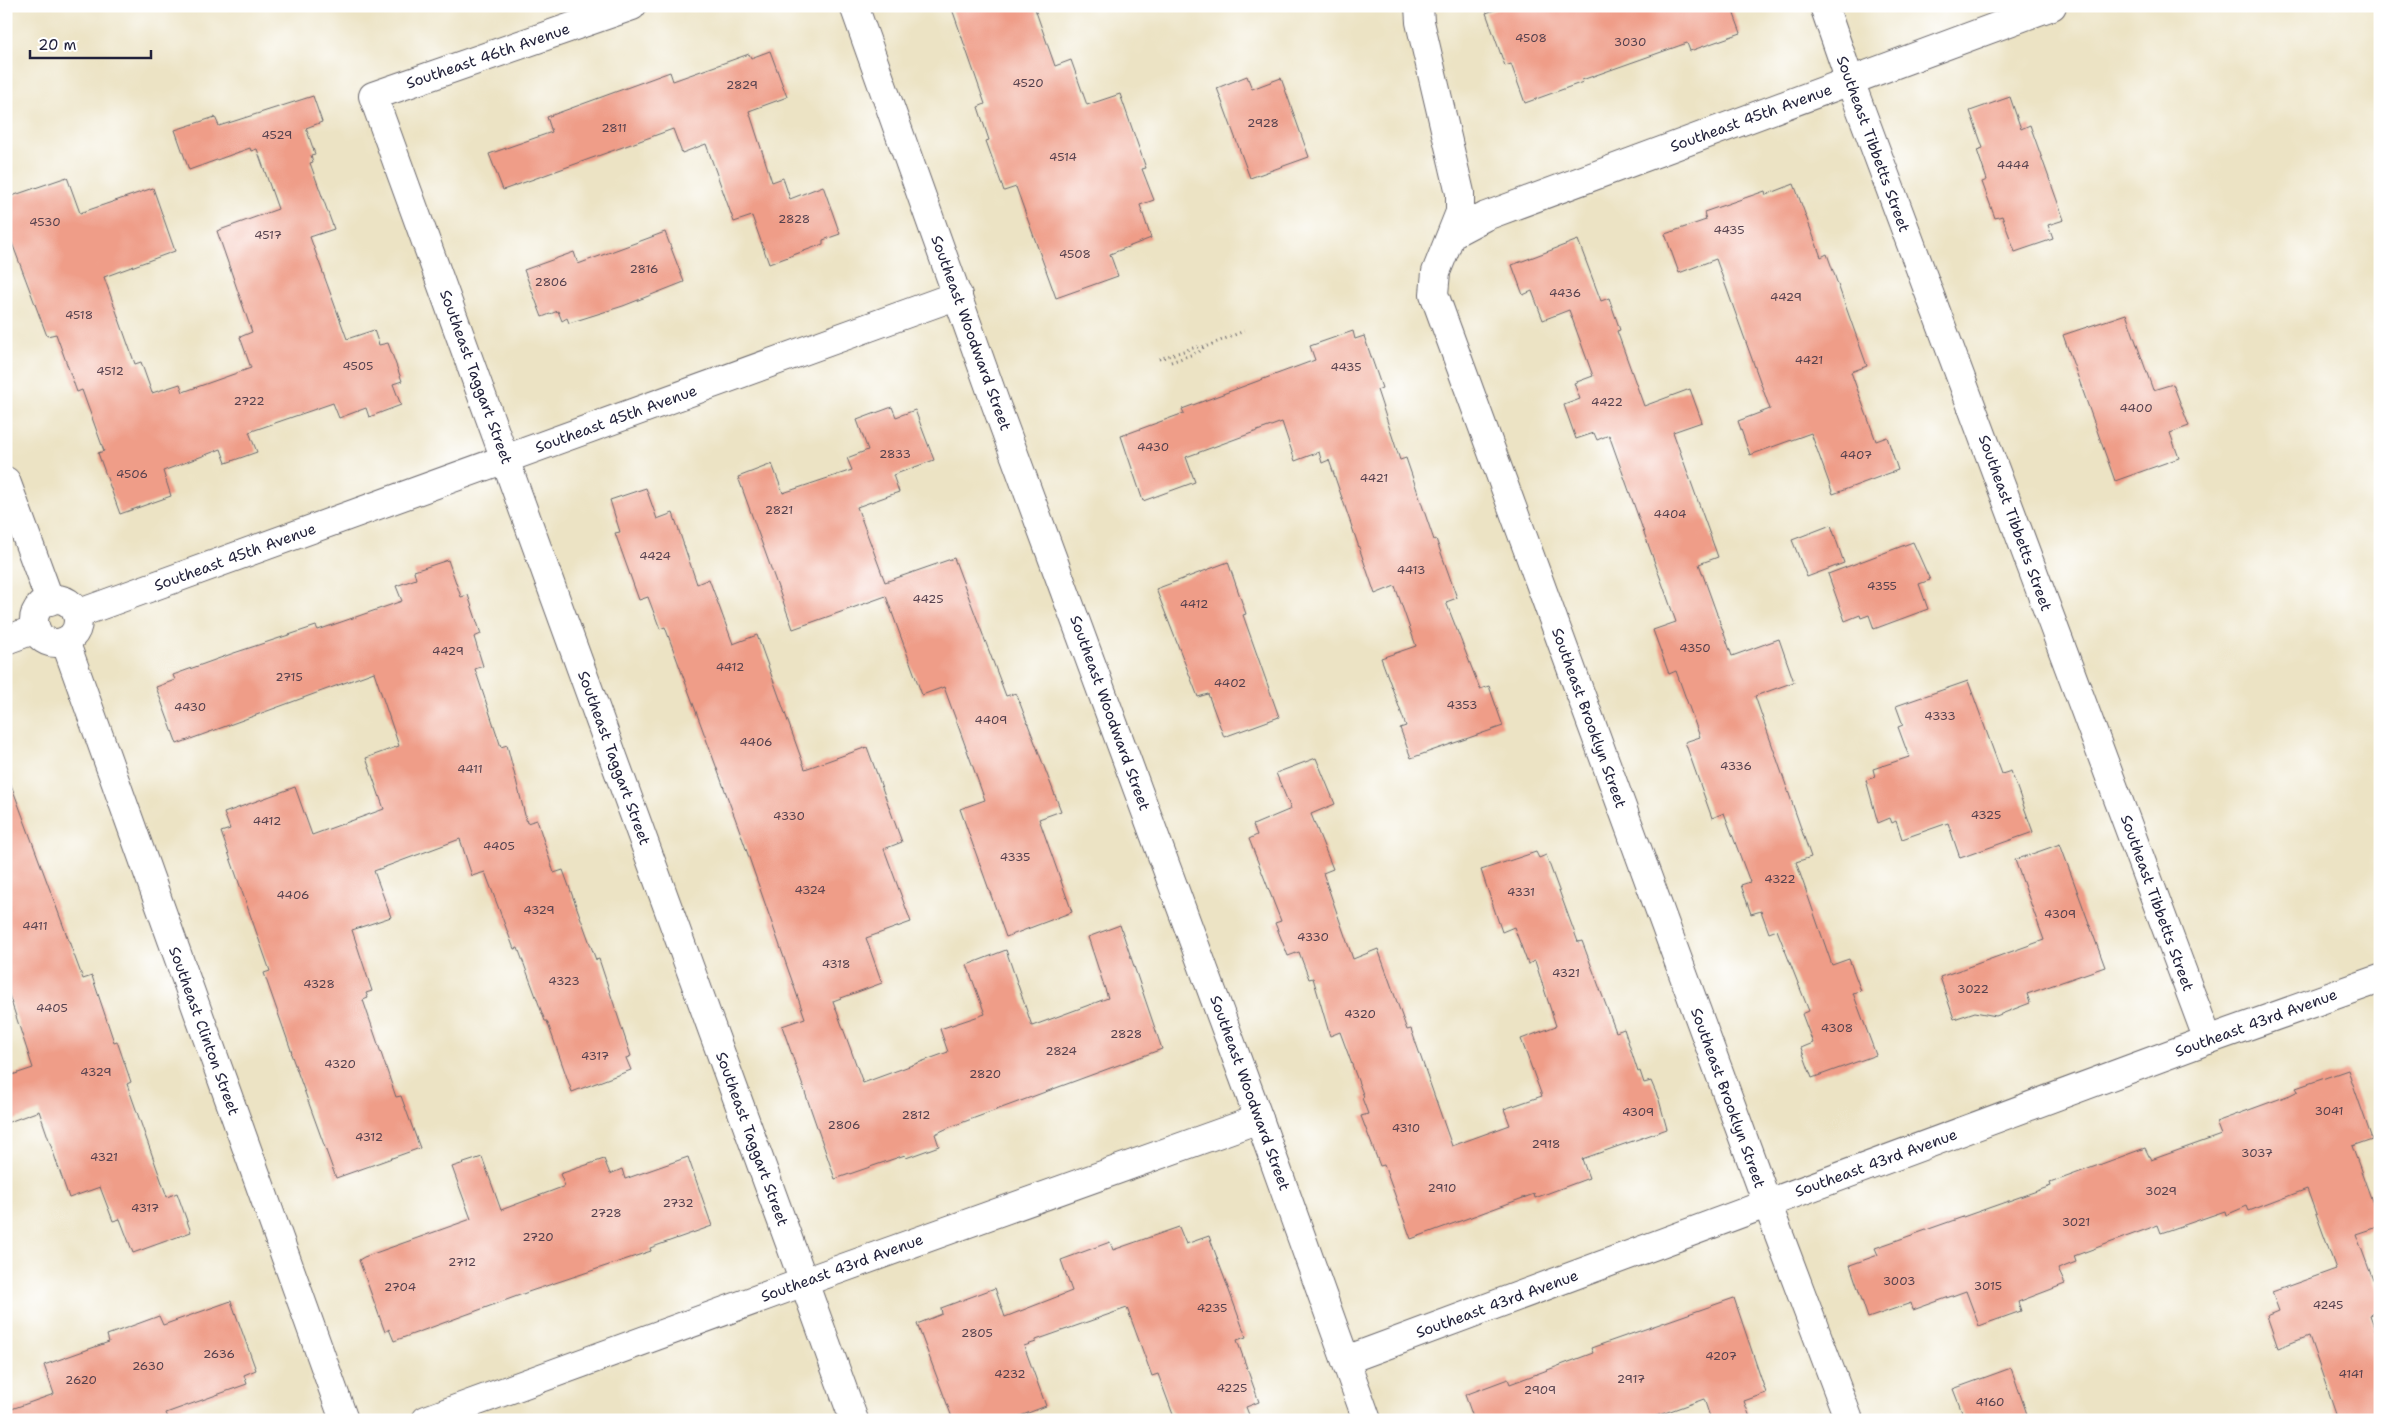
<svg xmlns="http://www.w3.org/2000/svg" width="2386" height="1426" font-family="'Shantell Sans',sans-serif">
  <rect width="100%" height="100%" fill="#fff"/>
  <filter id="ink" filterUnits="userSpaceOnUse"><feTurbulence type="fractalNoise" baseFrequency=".02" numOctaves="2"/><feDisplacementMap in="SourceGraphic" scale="10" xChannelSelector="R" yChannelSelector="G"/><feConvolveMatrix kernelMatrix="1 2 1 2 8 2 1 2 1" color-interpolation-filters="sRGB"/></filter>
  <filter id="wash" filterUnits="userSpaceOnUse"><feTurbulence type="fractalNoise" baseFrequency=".0096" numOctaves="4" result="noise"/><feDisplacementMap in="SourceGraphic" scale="20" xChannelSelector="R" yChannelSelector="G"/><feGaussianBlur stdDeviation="1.12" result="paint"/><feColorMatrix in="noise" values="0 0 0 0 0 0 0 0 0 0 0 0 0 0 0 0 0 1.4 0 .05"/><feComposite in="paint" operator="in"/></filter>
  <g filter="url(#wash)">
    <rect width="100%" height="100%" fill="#ece3c4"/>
    <g id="blocks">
      <!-- building -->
      <g fill="#ef9d88">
        <path d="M 951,6 L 1034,6 L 1055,66 L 1071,60 L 1087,105 L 1120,94 L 1146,168 L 1142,169 L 1154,200 L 1140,205 L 1151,238 L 1110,254 L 1118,276 L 1056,298 L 1016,187 L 1004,191 L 986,141 L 989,140 L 978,107 L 985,104 Z"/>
        <path d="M 1506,6 L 1731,6 L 1741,33 L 1690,51 L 1687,43 L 1582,80 L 1583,82 L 1525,103 L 1511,64 L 1505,66 L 1486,13 Z"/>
        <path d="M 770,51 L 787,97 L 749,111 L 772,182 L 783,178 L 790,199 L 823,186 L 840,234 L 823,240 L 823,244 L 769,264 L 752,216 L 734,222 L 706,144 L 682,153 L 673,129 L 503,190 L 489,154 L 552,132 L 547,117 L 670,72 L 673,81 L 749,54 L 751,58 Z"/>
        <path d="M 1247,76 L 1252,89 L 1281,78 L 1309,157 L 1250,178 L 1217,88 Z"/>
        <path d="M 313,96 L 322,122 L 306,128 L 315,154 L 311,155 L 313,162 L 310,163 L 334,229 L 310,237 L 347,339 L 374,330 L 379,345 L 388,343 L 402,381 L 393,384 L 401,405 L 369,417 L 366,408 L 339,418 L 333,403 L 249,432 L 257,452 L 226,463 L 221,449 L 163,471 L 171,496 L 120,514 L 98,453 L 104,451 L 82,390 L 77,392 L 56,334 L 47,336 L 6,227 L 6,198 L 67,177 L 80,213 L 153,188 L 175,251 L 104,277 L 135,364 L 141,362 L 152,393 L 180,384 L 183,392 L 251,368 L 240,337 L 252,332 L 217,231 L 278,209 L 257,149 L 251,151 L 250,148 L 189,170 L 175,130 L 215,117 L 219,126 Z"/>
        <path d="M 2010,97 L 2021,129 L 2030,125 L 2064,220 L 2048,225 L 2053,239 L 2015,252 L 2002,216 L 1995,218 L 1982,182 L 1987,180 L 1977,150 L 1983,148 L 1970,111 Z"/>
        <path d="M 1794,184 L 1821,257 L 1827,254 L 1867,366 L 1851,372 L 1876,441 L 1887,437 L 1898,470 L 1833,494 L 1811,433 L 1750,455 L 1738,421 L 1770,409 L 1716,259 L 1679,273 L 1665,234 L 1706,220 L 1704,212 L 1765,191 L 1766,195 Z"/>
        <path d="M 665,232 L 684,282 L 623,306 L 569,323 L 567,318 L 562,321 L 558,311 L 542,317 L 524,270 L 574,252 L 578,264 Z"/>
        <path d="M 1578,240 L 1601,301 L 1609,298 L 1620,330 L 1617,331 L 1644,406 L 1690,389 L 1702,422 L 1673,432 L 1718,557 L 1699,564 L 1732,656 L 1779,639 L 1794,682 L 1755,696 L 1811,857 L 1796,862 L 1832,965 L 1849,959 L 1861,991 L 1853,993 L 1876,1055 L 1812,1078 L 1801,1048 L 1813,1043 L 1802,1014 L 1809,1011 L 1777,930 L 1769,933 L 1761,911 L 1751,914 L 1741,885 L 1750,882 L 1724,813 L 1712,818 L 1685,742 L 1700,737 L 1676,671 L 1669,674 L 1653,630 L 1676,622 L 1609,435 L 1597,440 L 1594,433 L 1576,439 L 1564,405 L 1580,399 L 1574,383 L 1593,376 L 1569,310 L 1543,320 L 1532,291 L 1523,295 L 1512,265 Z"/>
        <path d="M 2126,314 L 2153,390 L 2173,384 L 2189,426 L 2170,433 L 2179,458 L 2115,481 L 2063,335 Z"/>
        <path d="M 1353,331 L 1355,339 L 1364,336 L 1382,388 L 1377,390 L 1400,460 L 1406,458 L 1434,540 L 1436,539 L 1449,575 L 1457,598 L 1446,602 L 1480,689 L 1489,686 L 1503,726 L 1411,758 L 1400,728 L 1406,726 L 1381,658 L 1416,646 L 1395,586 L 1375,594 L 1329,460 L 1322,463 L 1319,452 L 1295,461 L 1282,422 L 1186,457 L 1195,482 L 1143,501 L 1121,436 L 1184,413 L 1182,409 L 1315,360 L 1310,346 Z"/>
        <path d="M 892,407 L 896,417 L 915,410 L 934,460 L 893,475 L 899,492 L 857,507 L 885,582 L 954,558 L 1006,696 L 1016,693 L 1061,811 L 1039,819 L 1072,912 L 1006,937 L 960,809 L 985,800 L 944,687 L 922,695 L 886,596 L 793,629 L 738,477 L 772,464 L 783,493 L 852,470 L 847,458 L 868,450 L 857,420 Z"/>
        <path d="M 646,488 L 657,519 L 673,513 L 697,584 L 709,579 L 733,644 L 757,635 L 805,769 L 867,747 L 902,842 L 884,849 L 911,922 L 866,938 L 882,983 L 833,1001 L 863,1083 L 948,1052 L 940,1029 L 985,1014 L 967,965 L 1006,950 L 1032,1026 L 1108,998 L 1088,937 L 1120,925 L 1162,1049 L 950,1127 L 935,1134 L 939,1146 L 906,1158 L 905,1155 L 835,1179 L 782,1026 L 805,1018 L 738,826 L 665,627 L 660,629 L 648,597 L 639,600 L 615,533 L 620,532 L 610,500 Z"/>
        <path d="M 1831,525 L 1844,563 L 1807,577 L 1792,540 Z"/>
        <path d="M 1913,542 L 1930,580 L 1919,584 L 1928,609 L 1874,629 L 1869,615 L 1861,618 L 1860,615 L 1845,621 L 1828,574 Z"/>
        <path d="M 448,560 L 461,597 L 468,595 L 481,634 L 474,637 L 483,666 L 475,669 L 501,747 L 507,745 L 527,823 L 537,820 L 554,873 L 563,870 L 596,960 L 599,959 L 631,1056 L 626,1058 L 631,1070 L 572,1092 L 547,1021 L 545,1021 L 518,948 L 514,949 L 485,872 L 472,876 L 460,839 L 374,871 L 391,917 L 352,930 L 372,991 L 366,993 L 368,998 L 363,1000 L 396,1097 L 401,1096 L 420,1148 L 336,1178 L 291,1054 L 292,1053 L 264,973 L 270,971 L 221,832 L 230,829 L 224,813 L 295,787 L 312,835 L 384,809 L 366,758 L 399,746 L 374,672 L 177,744 L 156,687 L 175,680 L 173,675 L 234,653 L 316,626 L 318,630 L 402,601 L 396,586 L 416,579 L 414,571 Z"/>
        <path d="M 1228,562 L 1246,614 L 1243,615 L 1279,717 L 1224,737 L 1208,694 L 1198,697 L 1156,589 Z"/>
        <path d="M 1968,681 L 2002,774 L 2011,771 L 2033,832 L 1960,858 L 1948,823 L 1902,839 L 1896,821 L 1892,823 L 1890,818 L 1878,823 L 1866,780 L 1875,777 L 1873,769 L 1909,757 L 1898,727 L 1903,725 L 1896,706 Z"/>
        <path d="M 1316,758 L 1335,804 L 1311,814 L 1333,869 L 1323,873 L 1353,959 L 1378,949 L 1407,1030 L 1411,1029 L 1452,1146 L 1510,1125 L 1504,1109 L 1542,1096 L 1521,1039 L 1556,1026 L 1535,961 L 1528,964 L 1514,927 L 1502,932 L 1481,870 L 1536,852 L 1539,858 L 1546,855 L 1578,942 L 1582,941 L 1616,1032 L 1624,1029 L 1638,1072 L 1640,1071 L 1644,1083 L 1651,1081 L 1659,1100 L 1667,1129 L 1582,1159 L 1589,1178 L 1535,1198 L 1534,1194 L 1411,1239 L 1384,1165 L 1380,1166 L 1361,1116 L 1368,1114 L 1362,1098 L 1364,1097 L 1340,1032 L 1330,1036 L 1313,978 L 1309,979 L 1299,952 L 1288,956 L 1275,923 L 1281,921 L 1249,839 L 1257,835 L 1253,825 L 1291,809 L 1276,773 Z"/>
        <path d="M 10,782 L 83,979 L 92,976 L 114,1042 L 117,1041 L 131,1082 L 127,1084 L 167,1197 L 177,1193 L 191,1232 L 133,1253 L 120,1219 L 113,1221 L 100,1187 L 69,1198 L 39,1111 L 6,1123 L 6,1077 L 33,1068 L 6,986 L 6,783 Z"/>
        <path d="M 2060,844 L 2105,967 L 2027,994 L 2030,1003 L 1996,1016 L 1975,1012 L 1954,1019 L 1940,977 L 2044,940 L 2015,860 Z"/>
        <path d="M 2348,1070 L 2372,1139 L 2352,1146 L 2380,1223 L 2380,1226 L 2356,1234 L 2380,1299 L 2380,1311 L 2370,1315 L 2380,1343 L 2380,1420 L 2338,1420 L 2309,1336 L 2278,1348 L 2267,1316 L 2279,1311 L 2272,1292 L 2336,1269 L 2307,1189 L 2249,1211 L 2247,1206 L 2226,1215 L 2225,1211 L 2161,1233 L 2158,1225 L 2074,1256 L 2076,1262 L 2058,1269 L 2065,1284 L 2018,1302 L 2021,1311 L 1979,1326 L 1966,1291 L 1913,1310 L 1911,1303 L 1868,1318 L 1850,1265 L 1878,1255 L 1875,1248 L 2051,1186 L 2050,1183 L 2145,1148 L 2151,1160 L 2221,1135 L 2216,1122 L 2290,1095 L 2298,1091 L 2296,1088 Z"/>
        <path d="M 482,1157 L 501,1210 L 565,1186 L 560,1174 L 604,1159 L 610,1174 L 622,1169 L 625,1179 L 688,1157 L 712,1226 L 650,1248 L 651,1251 L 531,1291 L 394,1341 L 389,1329 L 385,1332 L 359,1260 L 364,1257 L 471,1219 L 452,1167 Z"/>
        <path d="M 1179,1227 L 1186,1244 L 1209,1236 L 1246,1337 L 1237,1340 L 1259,1402 L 1246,1407 L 1251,1420 L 1175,1420 L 1158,1374 L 1152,1376 L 1127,1308 L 1036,1340 L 1036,1342 L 1024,1346 L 1046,1406 L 1010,1420 L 953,1420 L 917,1324 L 942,1314 L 941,1308 L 995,1288 L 1005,1317 L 1072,1291 L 1061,1260 L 1110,1242 L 1113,1250 Z"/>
        <path d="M 1734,1298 L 1766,1393 L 1744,1401 L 1751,1420 L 1711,1420 L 1704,1399 L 1645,1420 L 1474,1420 L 1465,1395 L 1508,1379 L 1510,1384 L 1593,1353 L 1591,1348 Z"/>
        <path d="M 231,1301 L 256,1370 L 244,1375 L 247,1384 L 166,1413 L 169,1420 L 6,1420 L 6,1411 L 54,1394 L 44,1365 L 109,1342 L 107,1335 L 159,1316 L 163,1325 Z"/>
        <path d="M 2011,1368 L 2029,1420 L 1965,1420 L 1953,1389 Z"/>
      </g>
    </g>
  </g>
  <g filter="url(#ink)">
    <use href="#blocks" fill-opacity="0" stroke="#69666b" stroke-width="1"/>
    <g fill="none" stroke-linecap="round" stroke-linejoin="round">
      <!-- minor casing -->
      <g stroke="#69666b" stroke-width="30">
        <g id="minor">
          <path d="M 632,6 L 373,96 L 854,1420"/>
          <path d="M 854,6 L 996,405 L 1259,1119 L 1367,1420"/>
          <path d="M 1419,6 L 1420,22 L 1460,193 L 1460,212 L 1436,272 L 1434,294 L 1767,1203 L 1849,1420"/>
          <path d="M 1824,6 L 1850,81 L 2208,1040"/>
          <path d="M 1452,234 L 1486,216 L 2052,6"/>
          <path d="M 6,481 L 50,601"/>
          <circle cx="56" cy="621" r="22"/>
          <path d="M 77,614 L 958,295"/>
          <path d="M 6,640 L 36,629"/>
          <path d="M 65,641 L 344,1420"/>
          <path d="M 1346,1360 L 2208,1040 L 2380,979"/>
          <path d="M 426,1420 L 804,1282 L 1259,1119"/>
        </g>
      </g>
      <!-- path -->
      <g stroke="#69666b" stroke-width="3" stroke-dasharray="1 4" stroke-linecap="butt">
        <path d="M 1159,359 L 1196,347 L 1205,347 L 1244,331"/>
        <path d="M 1171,362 L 1199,352 L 1204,347"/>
      </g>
      <!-- minor -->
      <use href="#minor" stroke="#fff" stroke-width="28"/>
    </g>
  </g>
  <g text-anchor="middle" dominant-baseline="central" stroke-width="5" stroke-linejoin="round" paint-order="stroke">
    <!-- number labels -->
    <g font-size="12" fill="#55414e">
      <text x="1531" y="38">4508</text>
      <text x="1630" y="42">3030</text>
      <text x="1028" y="83">4520</text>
      <text x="742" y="85">2829</text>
      <text x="1263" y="123">2928</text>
      <text x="614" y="128">2811</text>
      <text x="277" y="135">4529</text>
      <text x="1063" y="157">4514</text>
      <text x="2013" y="165">4444</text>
      <text x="794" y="219">2828</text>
      <text x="45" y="222">4530</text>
      <text x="1729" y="230">4435</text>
      <text x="268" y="235">4517</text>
      <text x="1075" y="254">4508</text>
      <text x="644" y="269">2816</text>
      <text x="551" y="282">2806</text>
      <text x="1565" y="293">4436</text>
      <text x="1786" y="297">4429</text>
      <text x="79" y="315">4518</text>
      <text x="1809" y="360">4421</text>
      <text x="358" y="366">4505</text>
      <text x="1346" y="367">4435</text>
      <text x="110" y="371">4512</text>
      <text x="249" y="401">2722</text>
      <text x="1607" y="402">4422</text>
      <text x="2136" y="408">4400</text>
      <text x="1153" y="447">4430</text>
      <text x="895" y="454">2833</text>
      <text x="1856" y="455">4407</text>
      <text x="132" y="474">4506</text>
      <text x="1374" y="478">4421</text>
      <text x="779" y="510">2821</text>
      <text x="1670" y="514">4404</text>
      <text x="655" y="556">4424</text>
      <text x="1411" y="570">4413</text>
      <text x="1882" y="586">4355</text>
      <text x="928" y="599">4425</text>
      <text x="1194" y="604">4412</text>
      <text x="1695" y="648">4350</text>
      <text x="448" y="651">4429</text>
      <text x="730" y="667">4412</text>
      <text x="289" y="677">2715</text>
      <text x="1230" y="683">4402</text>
      <text x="1462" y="705">4353</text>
      <text x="190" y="707">4430</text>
      <text x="1940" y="716">4333</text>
      <text x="991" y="720">4409</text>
      <text x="756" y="742">4406</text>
      <text x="1736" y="766">4336</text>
      <text x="470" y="769">4411</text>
      <text x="1986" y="815">4325</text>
      <text x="789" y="816">4330</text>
      <text x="267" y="821">4412</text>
      <text x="499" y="846">4405</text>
      <text x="1015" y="857">4335</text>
      <text x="1780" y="879">4322</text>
      <text x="810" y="890">4324</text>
      <text x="1521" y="892">4331</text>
      <text x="293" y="895">4406</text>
      <text x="539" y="910">4329</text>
      <text x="2060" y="914">4309</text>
      <text x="35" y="926">4411</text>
      <text x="1313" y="937">4330</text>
      <text x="836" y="964">4318</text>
      <text x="1566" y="973">4321</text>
      <text x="564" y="981">4323</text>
      <text x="319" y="984">4328</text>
      <text x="1973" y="989">3022</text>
      <text x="52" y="1008">4405</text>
      <text x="1360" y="1014">4320</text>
      <text x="1837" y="1028">4308</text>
      <text x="1126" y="1034">2828</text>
      <text x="1061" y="1051">2824</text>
      <text x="595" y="1056">4317</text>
      <text x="340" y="1064">4320</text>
      <text x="96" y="1072">4329</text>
      <text x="985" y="1074">2820</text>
      <text x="2329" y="1111">3041</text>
      <text x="1638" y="1112">4309</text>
      <text x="916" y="1115">2812</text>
      <text x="844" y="1125">2806</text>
      <text x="1406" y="1128">4310</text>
      <text x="369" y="1137">4312</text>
      <text x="1546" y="1144">2918</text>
      <text x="2257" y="1153">3037</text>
      <text x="104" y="1157">4321</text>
      <text x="1442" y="1188">2910</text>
      <text x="2161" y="1191">3029</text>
      <text x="678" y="1203">2732</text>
      <text x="145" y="1208">4317</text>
      <text x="606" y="1213">2728</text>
      <text x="2076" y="1222">3021</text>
      <text x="538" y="1237">2720</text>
      <text x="462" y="1262">2712</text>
      <text x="1899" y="1281">3003</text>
      <text x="1988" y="1286">3015</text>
      <text x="400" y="1287">2704</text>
      <text x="2328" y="1305">4245</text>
      <text x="1212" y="1308">4235</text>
      <text x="977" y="1333">2805</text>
      <text x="219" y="1354">2636</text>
      <text x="1721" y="1356">4207</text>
      <text x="148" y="1366">2630</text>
      <text x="1010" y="1374">4232</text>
      <text x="2351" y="1374">4141</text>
      <text x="1631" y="1379">2917</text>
      <text x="81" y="1380">2620</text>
      <text x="1232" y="1388">4225</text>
      <text x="1540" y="1390">2909</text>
      <text x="1990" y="1402">4160</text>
    </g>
    <!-- street labels -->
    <g font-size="15" fill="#22223b" stroke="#fff">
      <text transform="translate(488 56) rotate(-19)">Southeast 46th Avenue</text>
      <text transform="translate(1751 118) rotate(-20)">Southeast 45th Avenue</text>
      <text transform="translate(1873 144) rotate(70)">Southeast Tibbetts Street</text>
      <text transform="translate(971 333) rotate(70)">Southeast Woodward Street</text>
      <text transform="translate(476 377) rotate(70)">Southeast Taggart Street</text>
      <text transform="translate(616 419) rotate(-20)">Southeast 45th Avenue</text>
      <text transform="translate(2015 523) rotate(70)">Southeast Tibbetts Street</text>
      <text transform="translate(235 557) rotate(-20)">Southeast 45th Avenue</text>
      <text transform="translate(1110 713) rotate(70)">Southeast Woodward Street</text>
      <text transform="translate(1589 718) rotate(70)">Southeast Brooklyn Street</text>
      <text transform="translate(614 758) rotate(70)">Southeast Taggart Street</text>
      <text transform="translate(2157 903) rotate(70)">Southeast Tibbetts Street</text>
      <text transform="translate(2256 1023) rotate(-20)">Southeast 43rd Avenue</text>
      <text transform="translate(204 1031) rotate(70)">Southeast Clinton Street</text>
      <text transform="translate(1250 1093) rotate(70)">Southeast Woodward Street</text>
      <text transform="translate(1728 1098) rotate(70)">Southeast Brooklyn Street</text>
      <text transform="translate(752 1139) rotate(70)">Southeast Taggart Street</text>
      <text transform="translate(1876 1163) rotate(-20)">Southeast 43rd Avenue</text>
      <text transform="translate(842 1268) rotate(-20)">Southeast 43rd Avenue</text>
      <text transform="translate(1497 1304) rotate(-20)">Southeast 43rd Avenue</text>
    </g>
  </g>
  <!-- margin -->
  <rect width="2386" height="1426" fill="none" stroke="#fff" stroke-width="25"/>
  <!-- scale -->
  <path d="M30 50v8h121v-8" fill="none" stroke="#22223b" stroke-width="2.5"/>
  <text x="38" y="50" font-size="15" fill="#22223b" stroke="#ffffff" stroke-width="4" paint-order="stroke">20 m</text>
</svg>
